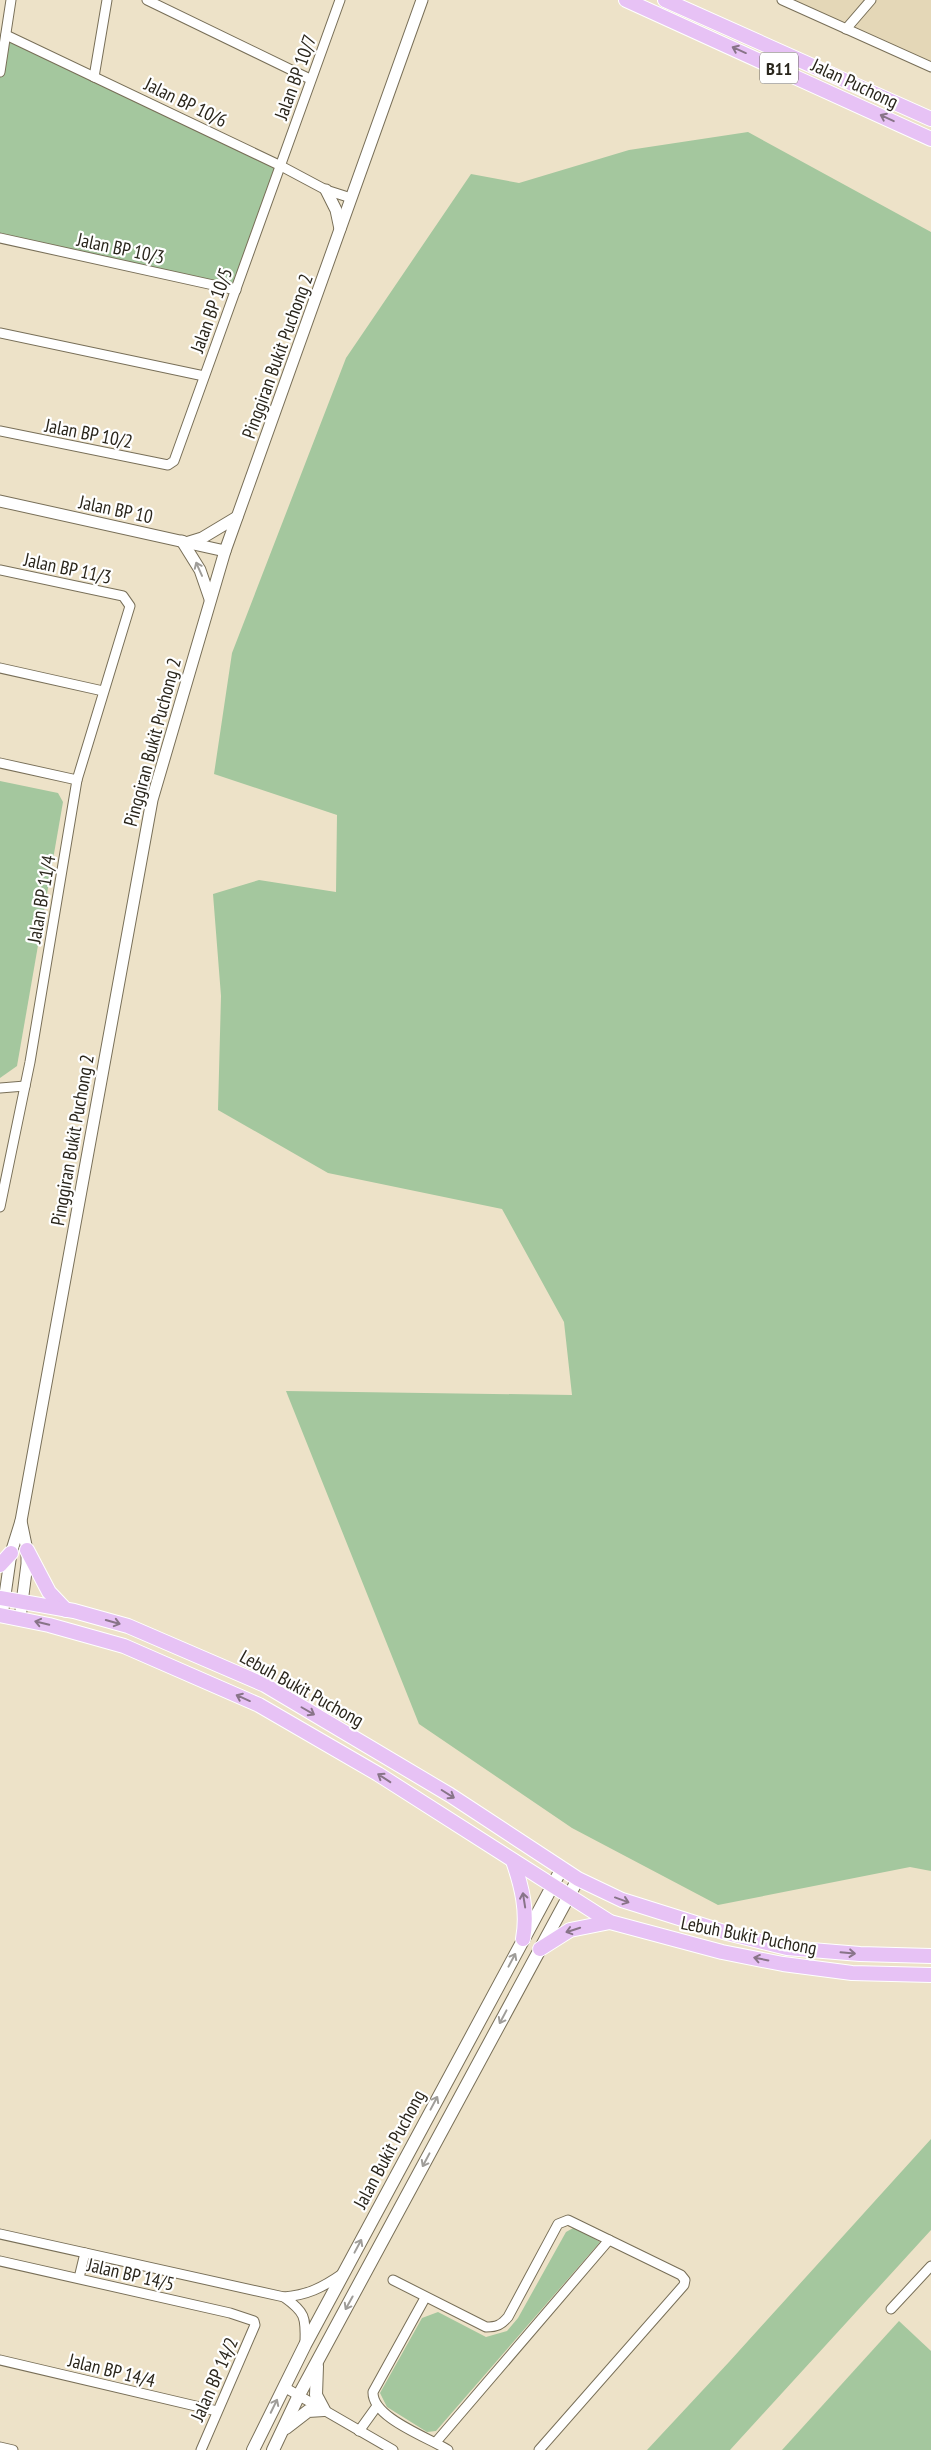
<svg xmlns="http://www.w3.org/2000/svg" width="931" height="2450" font-family="'PT Sans Narrow',sans-serif">
  <rect width="100%" height="100%" fill="#ede2c8"/>
  <!-- built -->
  <path fill="#e4d7b7" d="M 790,0 L 931,0 L 931,69 Z"/>
  <!-- green -->
  <g fill="#a4c79e">
    <path d="M 6,35 L 281,166 L 236,290 L 0,238 L 0,72 Z"/>
    <path d="M 748,132 L 931,232 L 931,1871 L 910,1867 L 718,1905 L 572,1828 L 419,1724 L 286,1391 L 572,1395 L 564,1322 L 502,1209 L 328,1173 L 218,1110 L 221,996 L 213,894 L 259,880 L 336,892 L 337,815 L 214,774 L 232,653 L 346,358 L 471,174 L 519,183 L 629,150 Z"/>
    <path d="M 0,781 L 58,793 L 63,802 L 17,1066 L 0,1078 Z"/>
    <path d="M 931,2139 L 931,2230 L 730,2450 L 647,2450 L 729,2362 Z"/>
    <path d="M 575,2227 L 600,2242 L 436,2431 L 427,2432 L 387,2407 L 380,2393 L 422,2318 L 438,2312 L 486,2337 L 507,2331 L 518,2318 L 566,2232 Z"/>
    <path d="M 899,2321 L 931,2351 L 931,2450 L 782,2450 Z"/>
  </g>
  <g fill="none" stroke-linecap="round" stroke-linejoin="round">
    <!-- minor casing -->
    <g stroke="#786f58" stroke-width="11">
      <g id="minor">
        <path d="M 147,0 L 310,79"/>
        <path d="M 782,0 L 931,67"/>
        <path d="M 846,29 L 871,0"/>
        <path d="M 6,35 L 281,166 L 326,190 L 351,198"/>
        <path d="M 0,72 L 11,0"/>
        <path d="M 94,77 L 107,0"/>
        <path d="M 0,238 L 236,290"/>
        <path d="M 0,333 L 204,376"/>
        <path d="M 0,431 L 168,465 L 174,461 L 340,0"/>
        <path d="M 0,570 L 123,596 L 130,606 L 77,780 L 30,1062 L 0,1207"/>
        <path d="M 0,668 L 103,691"/>
        <path d="M 0,763 L 77,780"/>
        <path d="M 0,1088 L 25,1086"/>
        <path d="M 0,2234 L 284,2297 C 307,2295 322,2288 342,2274"/>
        <path d="M 0,2261 L 230,2313 L 254,2321 L 255,2325 L 201,2450"/>
        <path d="M 79,2278 L 85,2253"/>
        <path d="M 393,2280 L 486,2327 C 497,2327 501,2325 508,2317 L 558,2224 L 568,2220 L 681,2275 L 685,2280 L 684,2285 L 539,2450"/>
        <path d="M 284,2297 C 305,2312 306,2317 305,2343"/>
        <path d="M 425,2298 L 373,2392 C 372,2418 430,2438 448,2450"/>
        <path d="M 891,2309 L 931,2266"/>
        <path d="M 0,2360 L 217,2411"/>
        <path d="M 284,2387 L 393,2450"/>
        <path d="M 359,2431 L 377,2406"/>
        <path d="M 436,2442 L 609,2240"/>
        <path d="M 0,2447 L 13,2450"/>
      </g>
    </g>
    <!-- tertiary casing -->
    <g stroke="#786f58" stroke-width="13">
      <g id="tertiary">
        <path d="M 326,190 L 336,210 L 340,229"/>
        <path d="M 0,501 L 225,551"/>
        <path d="M 182,541 L 200,570 L 210,599"/>
        <path d="M 189,542 L 202,538 L 237,517"/>
        <path d="M 2,1616 L 11,1553 L 21,1521 L 152,800 L 225,551 L 422,0"/>
        <path d="M 20,1618 L 27,1564 L 27,1550 L 21,1521"/>
      </g>
    </g>
    <!-- secondary casing -->
    <g stroke="#786f58" stroke-width="14">
      <g id="secondary">
        <path d="M 286,2428 L 308,2411 L 324,2410 L 316,2395 L 317,2366"/>
        <path d="M 253,2450 L 305,2345 L 562,1868"/>
        <path d="M 273,2450 L 299,2395 L 578,1879"/>
      </g>
    </g>
    <!-- primary casing -->
    <g stroke="#fff" stroke-width="16">
      <g id="primary">
        <path d="M 626,0 L 931,139"/>
        <path d="M 665,0 L 931,119"/>
        <path d="M 27,1550 L 49,1592 L 66,1610"/>
        <path d="M 0,1565 L 11,1553"/>
        <path d="M 0,1598 L 74,1611 L 128,1626 L 265,1685 L 450,1795 L 578,1879 L 622,1900 L 727,1933 L 787,1948 L 860,1954 L 931,1956"/>
        <path d="M 0,1615 L 49,1625 L 124,1646 L 259,1705 L 378,1774 L 610,1922 L 722,1952 L 783,1964 L 852,1973 L 931,1975"/>
        <path d="M 513,1861 C 522,1887 528,1912 523,1939"/>
        <path d="M 540,1949 L 570,1930 L 610,1922"/>
      </g>
    </g>
    <!-- minor -->
    <use href="#minor" stroke="#fff" stroke-width="9"/>
    <!-- tertiary -->
    <use href="#tertiary" stroke="#fff" stroke-width="11"/>
    <!-- secondary -->
    <use href="#secondary" stroke="#fff" stroke-width="12"/>
    <!-- primary -->
    <use href="#primary" stroke="#e7c2f5" stroke-width="14"/>
  </g>
  <!-- one-way arrows -->
  <defs><path id="oneway-shaft" d="M-6 0H5M1.5-3L5.5 0L1.5 3" fill="none" stroke-width="1.6" stroke-linecap="round" stroke-linejoin="round" transform="scale(1.25)"/></defs>
  <g stroke="#887488">
    <use href="#oneway-shaft" transform="translate(739 50) rotate(-156)"/>
    <use href="#oneway-shaft" transform="translate(887 118) rotate(-155)"/>
    <use href="#oneway-shaft" transform="translate(113 1622) rotate(16)"/>
    <use href="#oneway-shaft" transform="translate(42 1623) rotate(-166)"/>
    <use href="#oneway-shaft" transform="translate(243 1698) rotate(-156)"/>
    <use href="#oneway-shaft" transform="translate(308 1711) rotate(30)"/>
    <use href="#oneway-shaft" transform="translate(384 1778) rotate(-147)"/>
    <use href="#oneway-shaft" transform="translate(448 1794) rotate(32)"/>
    <use href="#oneway-shaft" transform="translate(524 1900) rotate(-99)"/>
    <use href="#oneway-shaft" transform="translate(622 1900) rotate(20)"/>
    <use href="#oneway-shaft" transform="translate(573 1930) rotate(162)"/>
    <use href="#oneway-shaft" transform="translate(848 1953) rotate(5)"/>
    <use href="#oneway-shaft" transform="translate(761 1959) rotate(-169)"/>
  </g>
  <g stroke="#9f9d99">
    <use href="#oneway-shaft" transform="translate(199 569) rotate(-114)"/>
    <use href="#oneway-shaft" transform="translate(512 1960) rotate(-62)"/>
    <use href="#oneway-shaft" transform="translate(503 2017) rotate(118)"/>
    <use href="#oneway-shaft" transform="translate(434 2103) rotate(-62)"/>
    <use href="#oneway-shaft" transform="translate(426 2160) rotate(118)"/>
    <use href="#oneway-shaft" transform="translate(358 2246) rotate(-62)"/>
    <use href="#oneway-shaft" transform="translate(349 2303) rotate(119)"/>
    <use href="#oneway-shaft" transform="translate(274 2406) rotate(-64)"/>
  </g>
  <g text-anchor="middle" dominant-baseline="central" stroke-width="4.5" stroke-linejoin="round" paint-order="stroke">
    <!-- shield labels -->
    <rect fill="#fff" stroke="#6a6760" stroke-width="1" x="760" y="52.5" width="38" height="31" rx="4"/>
    <g font-size="18" font-weight="bold" fill="#2a261c">
      <text x="779" y="68">B11</text>
    </g>
    <!-- street labels -->
    <g font-size="19" fill="#2a261c" stroke="#fff">
      <text transform="translate(295 77) rotate(-70)">Jalan BP 10/7</text>
      <text transform="translate(855 83) rotate(25)">Jalan Puchong</text>
      <text transform="translate(186 102) rotate(26)">Jalan BP 10/6</text>
      <text transform="translate(121 248) rotate(12)">Jalan BP 10/3</text>
      <text transform="translate(211 310) rotate(-70)">Jalan BP 10/5</text>
      <text transform="translate(277 356) rotate(-70)">Pinggiran Bukit Puchong 2</text>
      <text transform="translate(89 433) rotate(11)">Jalan BP 10/2</text>
      <text transform="translate(116 509) rotate(12)">Jalan BP 10</text>
      <text transform="translate(68 568) rotate(12)">Jalan BP 11/3</text>
      <text transform="translate(152 742) rotate(-75)">Pinggiran Bukit Puchong 2</text>
      <text transform="translate(41 899) rotate(-80)">Jalan BP 11/4</text>
      <text transform="translate(72 1140) rotate(-80)">Pinggiran Bukit Puchong 2</text>
      <text transform="translate(302 1688) rotate(29)">Lebuh Bukit Puchong</text>
      <text transform="translate(749 1935) rotate(11)">Lebuh Bukit Puchong</text>
      <text transform="translate(389 2149) rotate(-62)">Jalan Bukit Puchong</text>
      <text transform="translate(131 2274) rotate(13)">Jalan BP 14/5</text>
      <text transform="translate(112 2370) rotate(14)">Jalan BP 14/4</text>
      <text transform="translate(214 2379) rotate(-66)">Jalan BP 14/2</text>
    </g>
  </g>
</svg>
